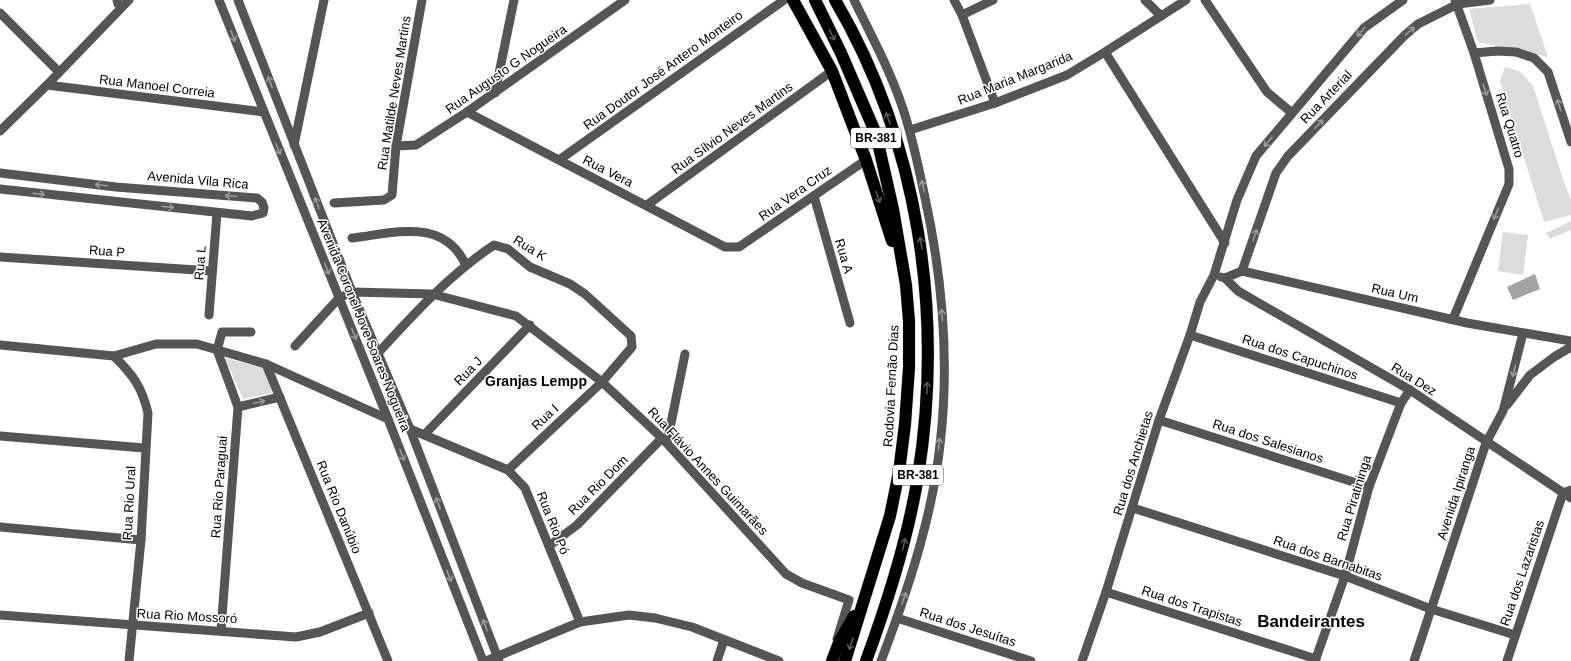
<svg xmlns="http://www.w3.org/2000/svg" width="1571" height="661" font-family="Helvetica,sans-serif">
  <rect width="100%" height="100%" fill="#fff"/>
  <!-- green -->
  <g fill="#dcdcdc">
    <path d="M 1530,4 L 1548,57 L 1478,42 L 1469,9 Z"/>
    <path d="M 1505,67 L 1521,72 L 1533,86 L 1562,176 L 1571,200 L 1571,215 L 1544,222 L 1500,81 Z"/>
    <path d="M 1571,221 L 1571,230 L 1550,239 L 1546,233 Z"/>
    <path d="M 1503,232 L 1528,235 L 1523,275 L 1498,271 Z"/>
    <path d="M 225,358 L 264,368 L 272,393 L 243,399 Z"/>
  </g>
  <!-- water -->
  <path fill="#a3a3a3" d="M 1535,274 L 1540,289 L 1513,300 L 1507,287 Z"/>
  <g fill="none" stroke-linecap="round" stroke-linejoin="round">
    <!-- highway casing -->
    <g stroke="#dbdbdb" stroke-width="13">
      <g id="highway">
        <path d="M 793,0 L 832,71 L 866,160 L 892,241"/>
        <path d="M 815,0 L 841,53 L 876,134 L 893,209 L 906,285 L 909,321 L 909,368 L 905,424 L 899,472 L 890,516 L 845,661"/>
        <path d="M 835,0 C 919,143 944,314 918,476 C 908,539 888,601 866,661"/>
        <path d="M 832,661 L 840,640 L 854,616"/>
      </g>
    </g>
    <!-- minor -->
    <g stroke="#555" stroke-width="9">
      <path d="M 117,0 L 118,4"/>
      <path d="M 219,0 L 388,419 L 483,661"/>
      <path d="M 238,0 L 352,292 L 410,429 L 499,661"/>
      <path d="M 854,0 C 871,35 890,70 902,106 C 912,135 918,164 924,193 C 949,305 953,423 923,534 C 912,577 897,619 881,661"/>
      <path d="M 954,0 L 962,15 L 995,103"/>
      <path d="M 1145,0 L 1161,16"/>
      <path d="M 1205,0 L 1267,92 L 1292,113"/>
      <path d="M 0,13 L 59,72"/>
      <path d="M 962,15 L 993,0"/>
      <path d="M 1105,52 L 1225,243"/>
      <path d="M 1474,53 L 1497,51 L 1516,52 L 1534,58 L 1548,72 L 1571,142"/>
      <path d="M 47,85 L 264,112"/>
      <path d="M 495,93 L 514,0"/>
      <path d="M 467,112 L 725,247 L 739,247 L 866,160"/>
      <path d="M 910,130 L 995,103 L 1067,75 L 1105,52 L 1186,0"/>
      <path d="M 0,131 L 47,85 L 129,0"/>
      <path d="M 294,145 L 324,0"/>
      <path d="M 396,146 L 416,145 L 467,112 L 625,0"/>
      <path d="M 559,160 L 784,0"/>
      <path d="M 0,173 L 116,187 L 257,198 L 262,202 L 264,208 L 263,213 L 252,216 L 0,189"/>
      <path d="M 814,196 L 850,323"/>
      <path d="M 334,203 L 384,200 L 392,195 L 396,146 L 422,0"/>
      <path d="M 647,205 L 832,71"/>
      <path d="M 352,238 C 395,233 443,217 466,265"/>
      <path d="M 0,257 L 212,271"/>
      <path d="M 1242,271 L 1276,173 L 1288,156 L 1404,36 L 1418,24 L 1458,4 L 1490,0"/>
      <path d="M 1221,277 L 1225,278 L 1242,271 L 1467,323 L 1571,341"/>
      <path d="M 1225,278 L 1238,291 L 1410,390 L 1571,498"/>
      <path d="M 209,315 L 217,213"/>
      <path d="M 1453,319 L 1509,184 L 1509,169 L 1474,53 L 1455,0"/>
      <path d="M 1190,335 L 1401,403"/>
      <path d="M 0,345 L 114,356 L 156,344 L 197,344 L 266,364 L 388,419"/>
      <path d="M 295,346 L 339,298 L 352,292 L 432,294 L 516,316 L 602,382 L 662,438 L 786,574 L 802,583 L 849,600 L 837,639"/>
      <path d="M 378,353 C 415,313 449,275 494,245 L 508,249 L 530,267 L 570,284 L 585,294 L 631,336 L 632,347 L 602,382 L 508,470"/>
      <path d="M 114,356 C 133,375 142,387 148,413 L 141,540 L 129,661"/>
      <path d="M 266,364 L 388,661"/>
      <path d="M 1507,405 L 1530,375 L 1554,357 L 1571,347"/>
      <path d="M 238,407 L 280,397"/>
      <path d="M 1159,420 L 1369,487"/>
      <path d="M 410,429 L 508,470 L 525,488 L 580,622"/>
      <path d="M 425,434 L 530,325"/>
      <path d="M 0,436 L 144,448"/>
      <path d="M 667,443 L 685,354"/>
      <path d="M 1133,508 L 1345,576 L 1431,609 L 1515,635"/>
      <path d="M 0,527 L 141,540"/>
      <path d="M 549,546 L 577,525 L 662,438"/>
      <path d="M 1106,592 L 1316,659"/>
      <path d="M 0,615 L 296,637 L 320,632 L 369,613"/>
      <path d="M 897,618 L 1031,661"/>
      <path d="M 221,630 L 238,407 L 217,350 L 222,332 L 251,332"/>
      <path d="M 486,661 L 580,622 L 629,615 L 655,618 L 692,627 L 779,661"/>
      <path d="M 717,661 L 724,640"/>
      <path d="M 1082,661 L 1106,592 L 1159,420 L 1190,335 L 1200,302 L 1214,275 L 1237,200 L 1256,156 L 1364,28 L 1403,0"/>
      <path d="M 1315,661 L 1345,576 L 1369,487 L 1401,403 L 1410,390"/>
      <path d="M 1414,661 L 1486,443 L 1503,411 L 1523,333"/>
      <path d="M 1507,661 L 1563,493 L 1571,490"/>
    </g>
    <!-- highway -->
    <use href="#highway" stroke="#000" stroke-width="12"/>
  </g>
  <!-- one-way arrows -->
  <defs><path id="oneway-shaft" d="M-6 0H5M1.5-3L5.5 0L1.5 3" fill="none" stroke-width="1.6" stroke-linecap="round" stroke-linejoin="round"/></defs>
  <g stroke="#999">
    <use href="#oneway-shaft" transform="translate(1410 31) rotate(-41)"/>
    <use href="#oneway-shaft" transform="translate(1361 32) rotate(132)"/>
    <use href="#oneway-shaft" transform="translate(233 36) rotate(68)"/>
    <use href="#oneway-shaft" transform="translate(270 82) rotate(-111)"/>
    <use href="#oneway-shaft" transform="translate(1485 90) rotate(73)"/>
    <use href="#oneway-shaft" transform="translate(1559 105) rotate(-108)"/>
    <use href="#oneway-shaft" transform="translate(1319 124) rotate(-46)"/>
    <use href="#oneway-shaft" transform="translate(1268 142) rotate(130)"/>
    <use href="#oneway-shaft" transform="translate(278 149) rotate(68)"/>
    <use href="#oneway-shaft" transform="translate(101 185) rotate(-173)"/>
    <use href="#oneway-shaft" transform="translate(923 186) rotate(-102)"/>
    <use href="#oneway-shaft" transform="translate(39 194) rotate(6)"/>
    <use href="#oneway-shaft" transform="translate(231 196) rotate(-175)"/>
    <use href="#oneway-shaft" transform="translate(317 203) rotate(-111)"/>
    <use href="#oneway-shaft" transform="translate(168 207) rotate(6)"/>
    <use href="#oneway-shaft" transform="translate(1496 214) rotate(113)"/>
    <use href="#oneway-shaft" transform="translate(1255 235) rotate(-71)"/>
    <use href="#oneway-shaft" transform="translate(327 269) rotate(68)"/>
    <use href="#oneway-shaft" transform="translate(942 315) rotate(-94)"/>
    <use href="#oneway-shaft" transform="translate(354 334) rotate(68)"/>
    <use href="#oneway-shaft" transform="translate(1514 371) rotate(104)"/>
    <use href="#oneway-shaft" transform="translate(259 402) rotate(-14)"/>
    <use href="#oneway-shaft" transform="translate(939 444) rotate(-85)"/>
    <use href="#oneway-shaft" transform="translate(402 455) rotate(69)"/>
    <use href="#oneway-shaft" transform="translate(438 503) rotate(-111)"/>
    <use href="#oneway-shaft" transform="translate(449 576) rotate(69)"/>
    <use href="#oneway-shaft" transform="translate(904 598) rotate(-71)"/>
    <use href="#oneway-shaft" transform="translate(485 625) rotate(-111)"/>
  </g>
  <g stroke="#595959">
    <use href="#oneway-shaft" transform="translate(832 35) rotate(63)"/>
    <use href="#oneway-shaft" transform="translate(888 118) rotate(-110)"/>
    <use href="#oneway-shaft" transform="translate(878 197) rotate(72)"/>
    <use href="#oneway-shaft" transform="translate(921 243) rotate(-100)"/>
    <use href="#oneway-shaft" transform="translate(927 388) rotate(-87)"/>
    <use href="#oneway-shaft" transform="translate(904 544) rotate(-76)"/>
    <use href="#oneway-shaft" transform="translate(851 644) rotate(108)"/>
  </g>
  <g text-anchor="middle" dominant-baseline="central" stroke-width="3" stroke-linejoin="round" paint-order="stroke">
    <!-- shield labels -->
    <g fill="#fff" stroke="#4c4c4c" stroke-width="1">
      <rect x="851" y="128" width="50" height="20" rx="3"/>
      <rect x="893" y="465" width="50" height="20" rx="3"/>
    </g>
    <g font-size="12" font-weight="bold" fill="#000">
      <text x="876" y="138">BR-381</text>
      <text x="918" y="475">BR-381</text>
    </g>
    <!-- street labels -->
    <g font-size="13" fill="#000" stroke="#fff">
      <text transform="translate(506 69) rotate(-35)">Rua Augusto G Nogueira</text>
      <text transform="translate(663 70) rotate(-36)">Rua Doutor José Antero Monteiro</text>
      <text transform="translate(1015 78) rotate(-22)">Rua Maria Margarida</text>
      <text transform="translate(157 86) rotate(7)">Rua Manoel Correia</text>
      <text transform="translate(394 93) rotate(-81)">Rua Matilde Neves Martins</text>
      <text transform="translate(1326 97) rotate(-46)">Rua Arterial</text>
      <text transform="translate(1510 125) rotate(73)">Rua Quatro</text>
      <text transform="translate(732 128) rotate(-36)">Rua Sílvio Neves Martins</text>
      <text transform="translate(608 171) rotate(27)">Rua Vera</text>
      <text transform="translate(198 180) rotate(5)">Avenida Vila Rica</text>
      <text transform="translate(795 193) rotate(-35)">Rua Vera Cruz</text>
      <text transform="translate(530 248) rotate(32)">Rua K</text>
      <text transform="translate(107 251) rotate(4)">Rua P</text>
      <text transform="translate(844 256) rotate(74)">Rua A</text>
      <text transform="translate(200 263) rotate(-86)">Rua L</text>
      <text transform="translate(1395 293) rotate(13)">Rua Um</text>
      <text transform="translate(364 325) rotate(68)">Avenida Coronel Jove Soares Nogueira</text>
      <text transform="translate(1300 357) rotate(18)">Rua dos Capuchinos</text>
      <text transform="translate(468 371) rotate(-46)">Rua J</text>
      <text transform="translate(1414 379) rotate(32)">Rua Dez</text>
      <text transform="translate(891 386) rotate(-87)">Rodovia Fernão Dias</text>
      <text transform="translate(545 417) rotate(-43)">Rua I</text>
      <text transform="translate(1268 441) rotate(18)">Rua dos Salesianos</text>
      <text transform="translate(1133 463) rotate(-73)">Rua dos Anchietas</text>
      <text transform="translate(708 471) rotate(47)">Rua Flávio Annes Guimarães</text>
      <text transform="translate(598 485) rotate(-45)">Rua Rio Dom</text>
      <text transform="translate(219 487) rotate(-86)">Rua Rio Paraguai</text>
      <text transform="translate(1456 493) rotate(-72)">Avenida Ipiranga</text>
      <text transform="translate(1354 498) rotate(-73)">Rua Piratininga</text>
      <text transform="translate(129 503) rotate(-87)">Rua Rio Ural</text>
      <text transform="translate(339 507) rotate(68)">Rua Rio Danúbio</text>
      <text transform="translate(553 523) rotate(68)">Rua Rio Pó</text>
      <text transform="translate(1328 558) rotate(19)">Rua dos Barnabitas</text>
      <text transform="translate(1522 573) rotate(-71)">Rua dos Lazaristas</text>
      <text transform="translate(1192 606) rotate(18)">Rua dos Trapistas</text>
      <text transform="translate(187 616) rotate(3)">Rua Rio Mossoró</text>
      <text transform="translate(968 627) rotate(18)">Rua dos Jesuítas</text>
    </g>
    <!-- neighbourhood labels -->
    <g font-size="14" font-weight="bold" fill="#000" stroke="#fff">
      <text x="536" y="381">Granjas Lempp</text>
    </g>
    <!-- district labels -->
    <g font-size="17" font-weight="bold" fill="#000" stroke="#fff">
      <text x="1311" y="621">Bandeirantes</text>
    </g>
  </g>
</svg>
